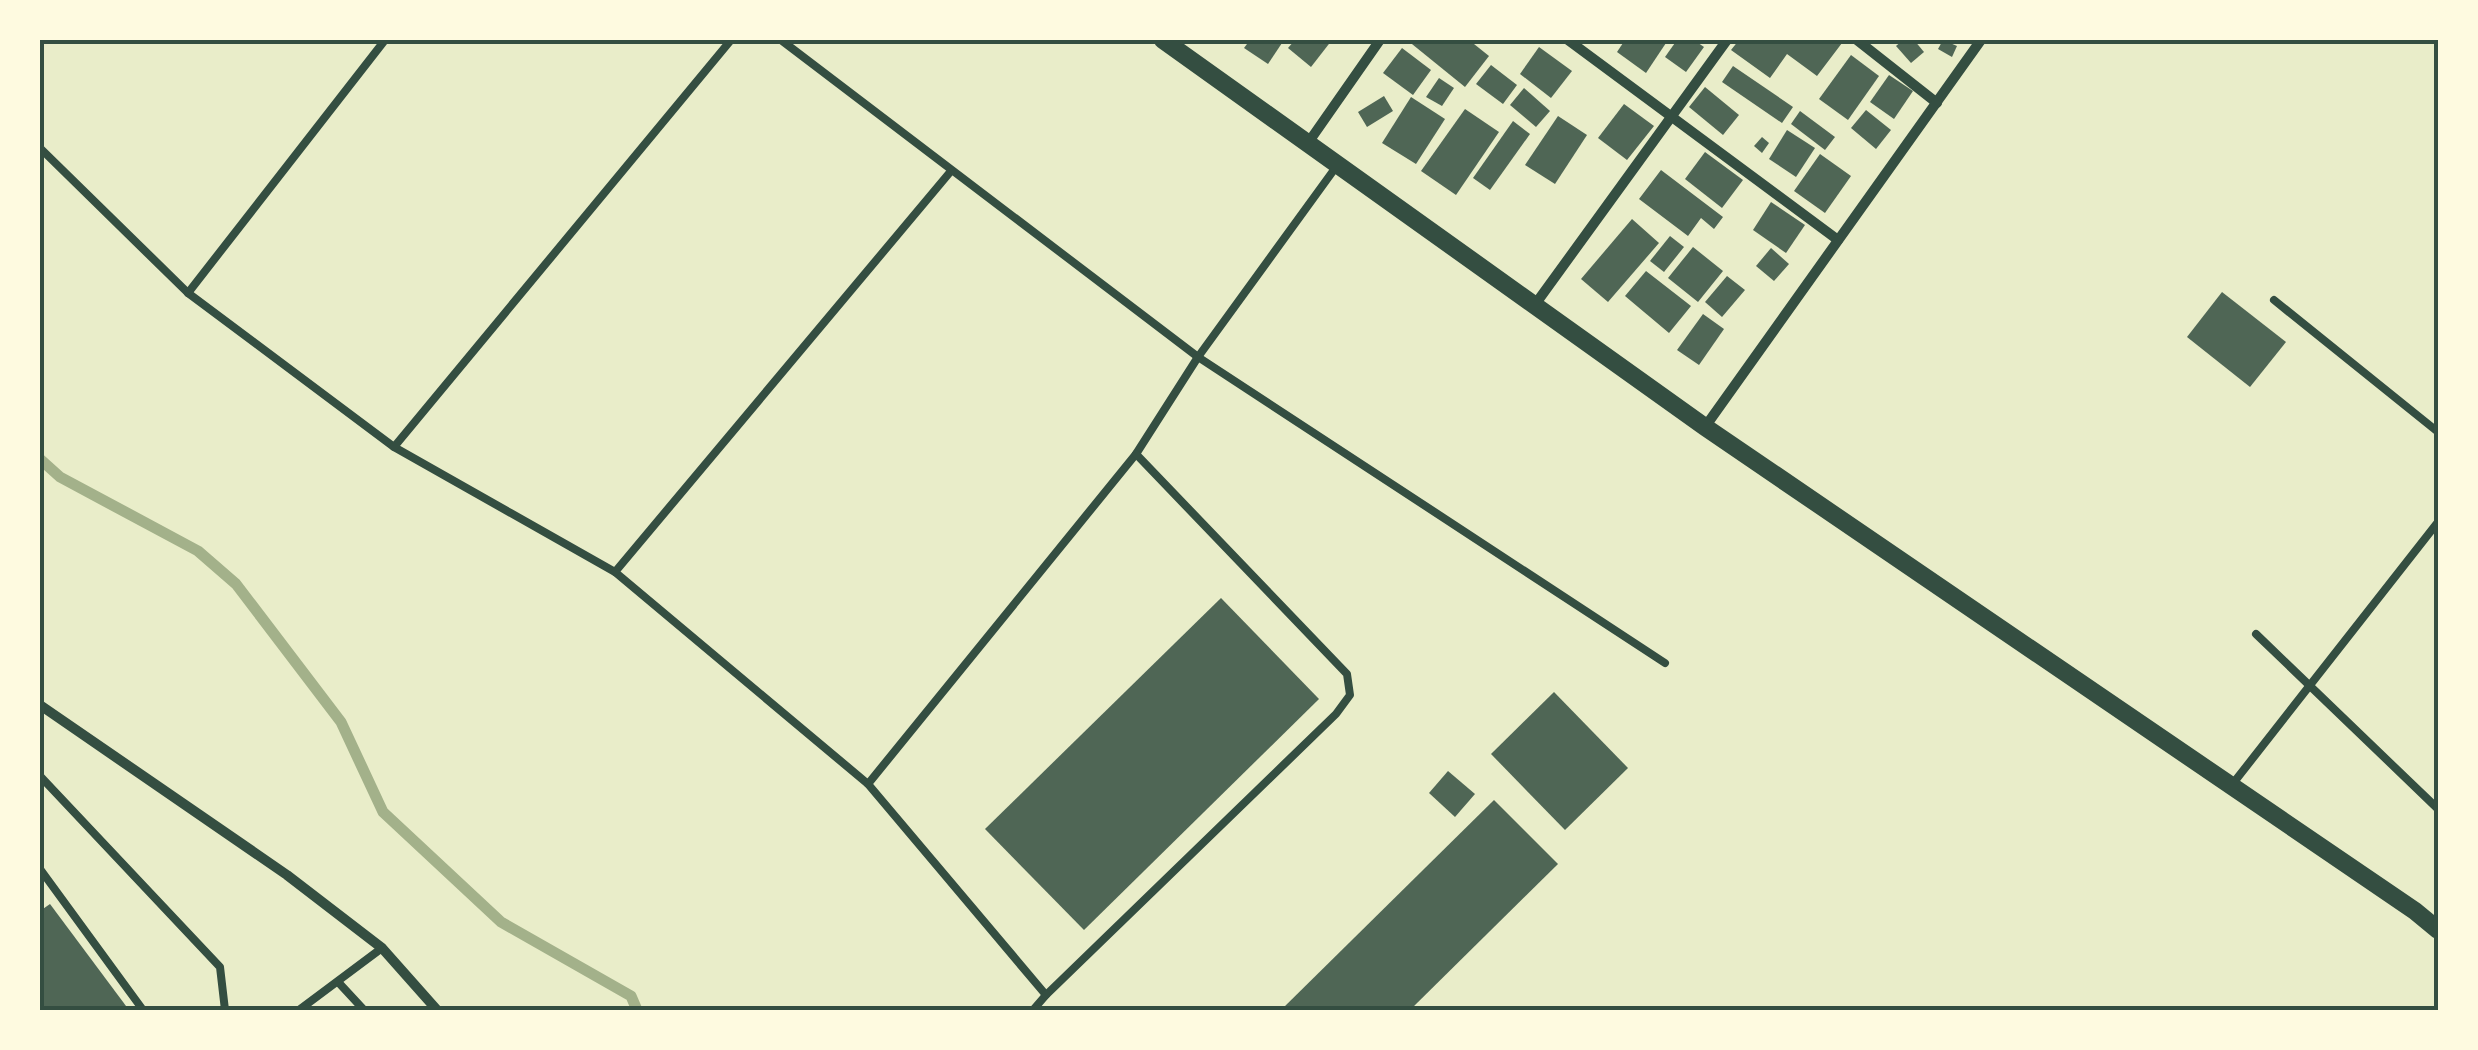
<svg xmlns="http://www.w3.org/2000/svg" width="2478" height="1050" font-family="'DejaVu Sans',sans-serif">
  <rect width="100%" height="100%" fill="#e9edc9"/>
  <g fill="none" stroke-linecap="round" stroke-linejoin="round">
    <!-- stream -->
    <path stroke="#a3b18a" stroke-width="11" d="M 40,459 L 60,477 L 198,551 L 236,584 L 341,722 L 383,812 L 501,922 L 631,996 L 637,1010"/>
  </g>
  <!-- building -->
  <g fill="#4f6655">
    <path d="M 1250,40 L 1284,40 L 1268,64 L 1244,48 Z"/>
    <path d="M 1295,40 L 1332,40 L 1311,67 L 1288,48 Z"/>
    <path d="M 1407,40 L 1469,40 L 1489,56 L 1465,87 Z"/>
    <path d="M 1625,40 L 1668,40 L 1646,73 L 1617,52 Z"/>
    <path d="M 1677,40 L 1694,40 L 1704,47 L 1686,72 L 1665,57 Z"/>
    <path d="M 1739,40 L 1837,40 L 1842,43 L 1817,76 L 1787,54 L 1770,78 L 1731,50 Z"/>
    <path d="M 1903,40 L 1914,40 L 1924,52 L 1911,63 L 1896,46 Z"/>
    <path d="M 1943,40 L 1957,46 L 1952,57 L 1938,49 Z"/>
    <path d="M 1539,47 L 1572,71 L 1551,98 L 1520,74 Z"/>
    <path d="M 1402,48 L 1431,70 L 1413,95 L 1383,73 Z"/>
    <path d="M 1851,55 L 1879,76 L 1848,120 L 1819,99 Z"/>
    <path d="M 1491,65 L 1517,85 L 1503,104 L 1476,84 Z"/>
    <path d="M 1733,66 L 1793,107 L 1782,123 L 1722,82 Z"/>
    <path d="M 1889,75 L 1913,91 L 1894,119 L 1870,102 Z"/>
    <path d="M 1439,78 L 1454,88 L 1442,106 L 1426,97 Z"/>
    <path d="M 1705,87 L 1739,115 L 1723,135 L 1689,107 Z"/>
    <path d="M 1524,88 L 1550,111 L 1536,127 L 1510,105 Z"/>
    <path d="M 1384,96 L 1393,111 L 1367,127 L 1358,112 Z"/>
    <path d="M 1411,97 L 1445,119 L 1416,164 L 1382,143 Z"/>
    <path d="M 1624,104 L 1654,126 L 1627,160 L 1598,138 Z"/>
    <path d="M 1465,109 L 1499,132 L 1456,195 L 1421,171 Z"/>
    <path d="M 1866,110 L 1891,130 L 1876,149 L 1851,128 Z"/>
    <path d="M 1800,111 L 1835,137 L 1825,150 L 1791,124 Z"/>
    <path d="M 1558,116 L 1587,135 L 1555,184 L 1525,165 Z"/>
    <path d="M 1513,121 L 1530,134 L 1490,190 L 1473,178 Z"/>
    <path d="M 1787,130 L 1815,148 L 1796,177 L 1769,159 Z"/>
    <path d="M 1762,137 L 1769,143 L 1762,153 L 1754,146 Z"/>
    <path d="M 1705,152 L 1743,180 L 1722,208 L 1685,179 Z"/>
    <path d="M 1820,154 L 1851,176 L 1825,213 L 1794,191 Z"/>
    <path d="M 1661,170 L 1723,217 L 1714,229 L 1701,218 L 1688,236 L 1639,199 Z"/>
    <path d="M 1771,202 L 1805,225 L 1786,253 L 1753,230 Z"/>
    <path d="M 1632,219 L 1659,243 L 1608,302 L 1581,279 Z"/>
    <path d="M 1670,236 L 1684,247 L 1664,272 L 1650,261 Z"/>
    <path d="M 1693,247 L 1723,271 L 1698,302 L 1668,278 Z"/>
    <path d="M 1771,248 L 1789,264 L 1774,281 L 1756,266 Z"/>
    <path d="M 1646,271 L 1691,306 L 1669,333 L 1625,296 Z"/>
    <path d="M 1727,276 L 1745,290 L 1722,317 L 1705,302 Z"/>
    <path d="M 2222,292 L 2286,342 L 2250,387 L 2187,337 Z"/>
    <path d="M 1703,314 L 1724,329 L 1699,365 L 1677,350 Z"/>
    <path d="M 1221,598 L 1319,699 L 1084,930 L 985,829 Z"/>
    <path d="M 1554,692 L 1628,768 L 1565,830 L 1491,754 Z"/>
    <path d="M 1448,771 L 1475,794 L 1455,817 L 1429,793 Z"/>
    <path d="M 1494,800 L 1558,864 L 1410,1010 L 1281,1010 Z"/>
    <path d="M 50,904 L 129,1010 L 40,1010 L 40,911 Z"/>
  </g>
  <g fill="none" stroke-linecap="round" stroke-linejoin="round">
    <!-- service -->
    <g stroke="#344e41" stroke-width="8">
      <path d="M 781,40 L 1198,357 L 1665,663"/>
      <path d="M 40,148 L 188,293 L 394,447 L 615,572 L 868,784 L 1046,995 L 1033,1010"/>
      <path d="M 188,293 L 385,40"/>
      <path d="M 2274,300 L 2438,432"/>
      <path d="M 394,447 L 731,40"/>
      <path d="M 615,572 L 951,171"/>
      <path d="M 2256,634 L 2438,809"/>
      <path d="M 40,776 L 220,967 L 225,1010"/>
      <path d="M 868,784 L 1136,454 L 1198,357 L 1336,167"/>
      <path d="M 2231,786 L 2438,522"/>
      <path d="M 40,869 L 143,1010"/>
      <path d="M 339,983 L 364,1010"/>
      <path d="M 1046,995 L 1336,714 L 1350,695 L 1347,674 L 1136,454"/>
      <path d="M 299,1010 L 382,948"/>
    </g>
    <!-- minor -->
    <g stroke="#344e41" stroke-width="10">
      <path d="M 1568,40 L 1838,240"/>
      <path d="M 1857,40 L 1937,103"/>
      <path d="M 1308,143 L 1380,40"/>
      <path d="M 1534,306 L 1727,40"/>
      <path d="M 1705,427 L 1981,40"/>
      <path d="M 40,705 L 287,875 L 382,948 L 437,1010"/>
    </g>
    <!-- tertiary -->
    <path stroke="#344e41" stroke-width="18" d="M 1163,40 L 1705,427 L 2415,911 L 2438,930"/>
  </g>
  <!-- border -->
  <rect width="2478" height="1050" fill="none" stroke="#fefae0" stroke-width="85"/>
  <rect x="42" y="42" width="2394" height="966" fill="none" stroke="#344e41" stroke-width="4"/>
</svg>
